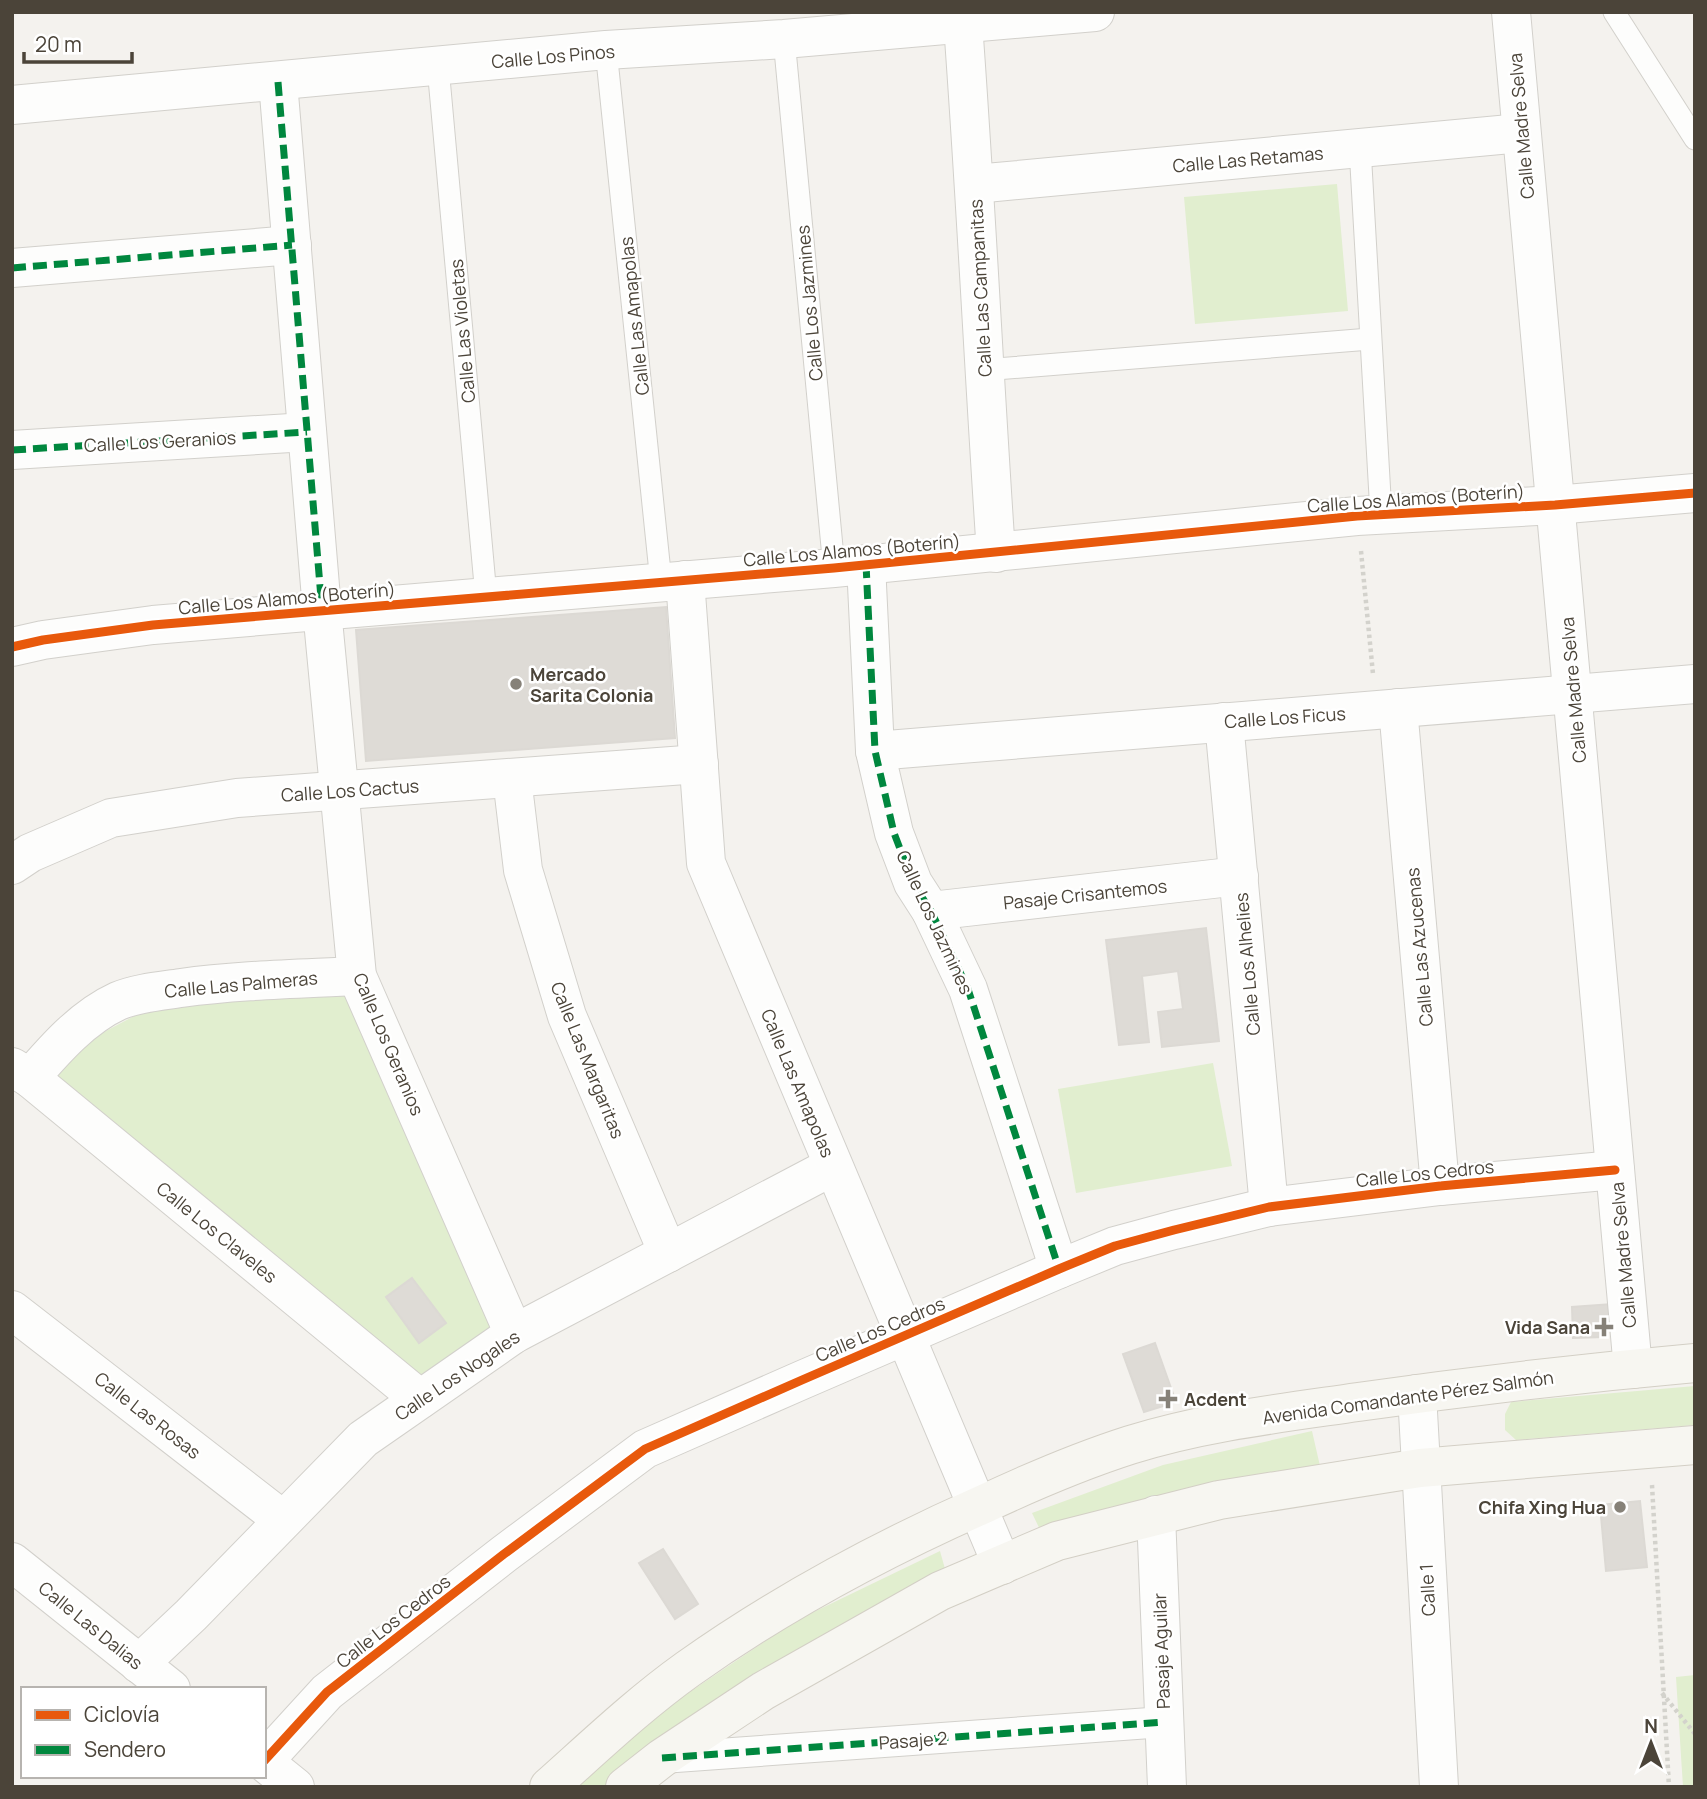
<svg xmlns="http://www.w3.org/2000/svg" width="1707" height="1799" font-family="Manrope,sans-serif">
  <rect width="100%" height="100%" fill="#f4f2ee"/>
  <!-- green -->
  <g fill="#e1eecf">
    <path d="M 1337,184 L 1348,311 L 1195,324 L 1184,197 Z"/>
    <path d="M 343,991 L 491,1328 L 415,1380 L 54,1078 L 87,1041 L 155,1005 Z"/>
    <path d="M 1213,1063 L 1232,1166 L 1076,1193 L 1058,1089 Z"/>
    <path d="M 1695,1386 L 1695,1425 L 1516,1440 L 1505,1430 L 1505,1414 L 1511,1402 Z"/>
    <path d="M 1312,1431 L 1320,1466 L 1242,1477 L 1078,1526 L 1044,1538 L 1032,1513 L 1163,1465 Z"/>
    <path d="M 940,1551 L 947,1576 L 620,1787 L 571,1787 L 660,1712 L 795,1621 Z"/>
    <path d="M 1695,1675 L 1695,1787 L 1683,1787 L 1676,1677 Z"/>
  </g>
  <!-- building -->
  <g fill="#dedbd6" stroke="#dcd9d4" stroke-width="2">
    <path d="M 666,607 L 675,738 L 366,761 L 356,630 Z"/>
    <path d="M 1206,928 L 1219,1041 L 1162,1047 L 1158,1012 L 1183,1009 L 1178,971 L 1142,976 L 1149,1042 L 1119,1045 L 1106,940 Z"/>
    <path d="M 412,1278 L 446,1323 L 419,1343 L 386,1297 Z"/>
    <path d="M 1612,1304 L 1613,1323 L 1604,1337 L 1573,1338 L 1572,1307 Z"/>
    <path d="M 1155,1343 L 1176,1402 L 1144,1412 L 1123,1354 Z"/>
    <path d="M 1640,1501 L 1647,1567 L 1606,1571 L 1600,1505 Z"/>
    <path d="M 663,1549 L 698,1604 L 675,1619 L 639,1563 Z"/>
  </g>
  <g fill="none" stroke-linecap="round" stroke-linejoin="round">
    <!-- service casing -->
    <g stroke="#d2d0cb" stroke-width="23">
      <g id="service">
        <path d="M 1614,12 L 1695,139"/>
        <path d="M 784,39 L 834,568"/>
        <path d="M 606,50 L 661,582"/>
        <path d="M 438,67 L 486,596"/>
        <path d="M 1360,148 L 1381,514"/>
        <path d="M 983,370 L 1370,339"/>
      </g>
    </g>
    <!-- pedestrian casing -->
    <g stroke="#d2d0cb" stroke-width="32">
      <path id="pedestrian" d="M 662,1758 L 1164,1722"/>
    </g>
    <!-- minor casing -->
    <g stroke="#d2d0cb" stroke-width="40">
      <g id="minor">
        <path d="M 1511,12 L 1633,1369"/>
        <path d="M 963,24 C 976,200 984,377 996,553"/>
        <path d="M 278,82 L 322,610 L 357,976 L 514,1334"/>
        <path d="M 12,105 L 606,50 L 784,39 L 1095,12"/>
        <path d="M 975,184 L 1521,133"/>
        <path d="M 12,268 L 292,245"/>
        <path d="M 12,450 L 307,432"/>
        <path d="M 866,564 L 875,751 L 894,833 L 913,883 L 931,911 L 968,989 L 1059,1269"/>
        <path d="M 685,580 L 706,863 L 1002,1565"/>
        <path d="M 12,647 L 43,640 L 153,625 L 834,568 L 1357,516 L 1555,505 L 1695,493"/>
        <path d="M 1398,708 L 1440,1186"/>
        <path d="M 1224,722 L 1269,1207"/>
        <path d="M 875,751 L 1695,684"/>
        <path d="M 512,778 L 523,870 L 567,1016 L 668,1253"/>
        <path d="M 12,865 L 30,853 L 111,818 L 237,798 L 699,764"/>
        <path d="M 931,911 L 1239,876"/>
        <path d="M 12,1067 L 30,1078 L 420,1399"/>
        <path d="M 30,1078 C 55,1049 83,1017 118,1001 C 137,993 161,991 181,988 C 239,980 298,979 357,976"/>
        <path d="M 12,1310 L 283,1520"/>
        <path d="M 1417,1394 L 1439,1787"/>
        <path d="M 1156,1515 L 1167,1787"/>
        <path d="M 12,1562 L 171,1689"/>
        <path d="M 139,1664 L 191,1615 L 363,1439 L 514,1334 L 833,1166"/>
        <path d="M 264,1761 L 327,1692 L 504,1554 L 645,1449 L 802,1380 L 1059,1269 L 1115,1246 L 1174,1230 L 1269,1207 L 1440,1186 L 1615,1170"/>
        <path d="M 264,1762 L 295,1787"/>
      </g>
    </g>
    <!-- secondary casing -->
    <g stroke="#d3cfc5" stroke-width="40">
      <g id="secondary">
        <path d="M 549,1787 C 595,1746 639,1704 688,1669 C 781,1603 880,1550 984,1504 C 1031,1482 1080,1461 1130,1445 C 1203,1422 1282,1413 1358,1402 C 1470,1386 1582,1373 1695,1363"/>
        <path d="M 625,1787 L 662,1758 L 763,1691 L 940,1591 L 1057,1541 L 1219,1500 L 1420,1468 L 1695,1445"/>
      </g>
    </g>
    <!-- path -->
    <g stroke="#d3d2cc" stroke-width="4.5" stroke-dasharray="3.5 3.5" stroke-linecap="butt">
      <path d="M 1361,551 L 1373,674"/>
      <path d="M 1652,1485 L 1669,1787"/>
      <path d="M 1662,1693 L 1695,1734"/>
    </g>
    <!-- service -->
    <use href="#service" stroke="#fdfdfc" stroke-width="21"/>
    <!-- pedestrian -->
    <use href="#pedestrian" stroke="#fdfdfc" stroke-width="30"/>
    <!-- minor -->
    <use href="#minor" stroke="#fdfdfc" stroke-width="38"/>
    <!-- secondary -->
    <use href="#secondary" stroke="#f7f6f1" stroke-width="38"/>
    <!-- quiet -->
    <g stroke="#00873e" stroke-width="7" stroke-dasharray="14 7" stroke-linecap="butt">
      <path d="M 278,82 L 322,610"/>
      <path d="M 12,268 L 292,245"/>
      <path d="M 12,450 L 307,432"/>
      <path d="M 866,564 L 875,751 L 894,833 L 913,883 L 931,911 L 968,989 L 1059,1269"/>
      <path d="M 662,1758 L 1164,1722"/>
    </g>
    <!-- cycleway casing -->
    <g stroke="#fff" stroke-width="13">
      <g id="cycleway">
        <path d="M 12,647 L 43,640 L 153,625 L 834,568 L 1357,516 L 1555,505 L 1695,493"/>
        <path d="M 264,1761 L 327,1692 L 504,1554 L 645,1449 L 802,1380 L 1059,1269 L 1115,1246 L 1174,1230 L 1269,1207 L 1440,1186 L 1615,1170"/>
      </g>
    </g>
    <!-- cycleway -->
    <use href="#cycleway" stroke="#e8590c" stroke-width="9"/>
  </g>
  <!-- markers -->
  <g fill="#868178" stroke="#fff" stroke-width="2.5">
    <circle cx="516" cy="684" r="7"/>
    <path d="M1600.5 1316.5h7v7h7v7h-7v7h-7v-7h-7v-7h7z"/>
    <path d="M1164.5 1388.5h7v7h7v7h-7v7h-7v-7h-7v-7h7z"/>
    <circle cx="1620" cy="1507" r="7"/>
  </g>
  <g text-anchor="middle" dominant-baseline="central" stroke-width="5" stroke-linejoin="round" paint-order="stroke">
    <!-- street labels -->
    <g font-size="18" fill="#4b4439" stroke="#fff">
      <text transform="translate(553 56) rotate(-5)">Calle Los Pinos</text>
      <text transform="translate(1521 126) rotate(-95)">Calle Madre Selva</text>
      <text transform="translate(1248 159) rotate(-5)">Calle Las Retamas</text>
      <text transform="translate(980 288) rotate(-93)">Calle Las Campanitas</text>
      <text transform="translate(809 303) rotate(-95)">Calle Los Jazmines</text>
      <text transform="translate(634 316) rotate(-96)">Calle Las Amapolas</text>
      <text transform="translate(462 331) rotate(-95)">Calle Las Violetas</text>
      <text transform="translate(160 441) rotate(-3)">Calle Los Geranios</text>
      <text transform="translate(1416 498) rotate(-4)">Calle Los Alamos (Boterín)</text>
      <text transform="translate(852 550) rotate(-5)">Calle Los Alamos (Boterín)</text>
      <text transform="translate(287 598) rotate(-5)">Calle Los Alamos (Boterín)</text>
      <text transform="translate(1573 690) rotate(-95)">Calle Madre Selva</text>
      <text transform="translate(1285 717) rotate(-4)">Calle Los Ficus</text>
      <text transform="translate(350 790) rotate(-4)">Calle Los Cactus</text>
      <text transform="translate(1085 894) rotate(-6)">Pasaje Crisantemos</text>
      <text transform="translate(935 922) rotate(65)">Calle Los Jazmines</text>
      <text transform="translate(1419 947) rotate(-95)">Calle Las Azucenas</text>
      <text transform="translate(1247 964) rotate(-95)">Calle Los Alhelies</text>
      <text transform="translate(241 984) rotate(-5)">Calle Las Palmeras</text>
      <text transform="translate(389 1044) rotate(67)">Calle Los Geranios</text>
      <text transform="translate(588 1060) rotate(68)">Calle Las Margaritas</text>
      <text transform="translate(798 1083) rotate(67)">Calle Las Amapolas</text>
      <text transform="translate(1425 1173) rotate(-6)">Calle Los Cedros</text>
      <text transform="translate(217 1232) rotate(39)">Calle Los Claveles</text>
      <text transform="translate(1623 1255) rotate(-95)">Calle Madre Selva</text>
      <text transform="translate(880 1329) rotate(-23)">Calle Los Cedros</text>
      <text transform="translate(457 1375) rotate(-34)">Calle Los Nogales</text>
      <text transform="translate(1408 1397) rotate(-8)">Avenida Comandante Pérez Salmón</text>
      <text transform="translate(148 1415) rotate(38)">Calle Las Rosas</text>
      <text transform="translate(1427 1590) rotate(-93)">Calle 1</text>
      <text transform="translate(393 1621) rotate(-38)">Calle Los Cedros</text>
      <text transform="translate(91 1625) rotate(39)">Calle Las Dalias</text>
      <text transform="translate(1161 1651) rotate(-92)">Pasaje Aguilar</text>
      <text transform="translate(913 1740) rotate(-4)">Pasaje 2</text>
    </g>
    <!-- poi labels -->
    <g font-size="18" font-weight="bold" fill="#4b4439" stroke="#fff" text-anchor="start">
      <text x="530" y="674">Mercado<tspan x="530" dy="21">Sarita Colonia</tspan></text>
      <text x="1590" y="1327" text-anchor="end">Vida Sana</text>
      <text x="1184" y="1399">Acdent</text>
      <text x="1606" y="1507" text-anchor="end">Chifa Xing Hua</text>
    </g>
  </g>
  <!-- border -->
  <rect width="1707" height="1799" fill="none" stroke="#4b4439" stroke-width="28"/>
  <!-- legend -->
  <rect x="21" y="1687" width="245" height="91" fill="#ffffff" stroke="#b7b4b0" stroke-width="2"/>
  <rect x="35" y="1710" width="35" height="10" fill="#e8590c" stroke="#b7b4b0" stroke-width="2"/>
  <text x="84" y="1722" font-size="21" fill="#4b4439">Ciclovía</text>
  <rect x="35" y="1745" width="35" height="10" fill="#00873e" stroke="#b7b4b0" stroke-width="2"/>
  <text x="84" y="1757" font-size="21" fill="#4b4439">Sendero</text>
  <!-- north arrow -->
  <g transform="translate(1651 1743)" stroke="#ffffff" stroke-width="5" paint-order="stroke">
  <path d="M0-5L12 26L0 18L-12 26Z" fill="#4b4439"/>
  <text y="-10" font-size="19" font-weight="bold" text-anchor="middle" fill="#4b4439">N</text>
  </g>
  <!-- scale -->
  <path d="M24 52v10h108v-10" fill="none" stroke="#4b4439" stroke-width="3.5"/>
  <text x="35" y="52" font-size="21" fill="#4b4439" stroke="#ffffff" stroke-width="5" paint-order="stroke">20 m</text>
</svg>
